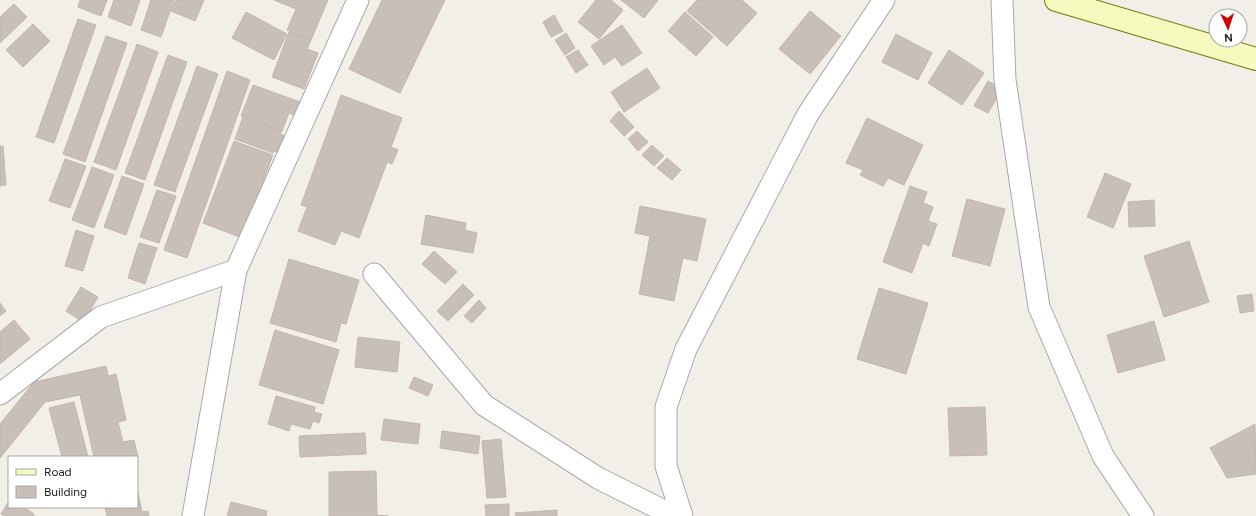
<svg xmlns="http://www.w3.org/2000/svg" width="1256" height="516" font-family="Figtree,sans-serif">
  <rect width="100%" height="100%" fill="#f2efe9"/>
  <!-- building -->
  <g fill="#c7bfb8" stroke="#c4b6ab">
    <path d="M 80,0 L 107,0 L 101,16 L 78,7 Z"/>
    <path d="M 114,0 L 140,0 L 131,26 L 108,17 Z"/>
    <path d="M 151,0 L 174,0 L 161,37 L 141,30 Z"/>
    <path d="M 176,0 L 204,0 L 195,21 L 171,11 Z"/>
    <path d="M 274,0 L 328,0 L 311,40 L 287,30 L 296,9 Z"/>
    <path d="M 382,0 L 445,0 L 400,93 L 349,69 Z"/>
    <path d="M 596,0 L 611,0 L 623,10 L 599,39 L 578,22 Z"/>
    <path d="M 621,0 L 658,0 L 644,18 Z"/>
    <path d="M 697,0 L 742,0 L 757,13 L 727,46 L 687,11 Z"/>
    <path d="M 14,4 L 27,17 L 0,43 L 0,17 Z"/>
    <path d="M 810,11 L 841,36 L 810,74 L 779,49 Z"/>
    <path d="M 246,12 L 287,34 L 274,60 L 232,38 Z"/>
    <path d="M 685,12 L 713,37 L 696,56 L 668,31 Z"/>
    <path d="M 554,15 L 563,31 L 551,37 L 543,22 Z"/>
    <path d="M 78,19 L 96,25 L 54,143 L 36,137 Z"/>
    <path d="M 33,24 L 50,41 L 23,67 L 6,50 Z"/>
    <path d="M 622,25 L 642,53 L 622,66 L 615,57 L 604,65 L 591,46 Z"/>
    <path d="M 289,32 L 311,40 L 307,49 L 318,53 L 304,89 L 272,77 Z"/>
    <path d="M 566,33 L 575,48 L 565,55 L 555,40 Z"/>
    <path d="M 896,34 L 932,53 L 918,80 L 882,62 Z"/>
    <path d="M 106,36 L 127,43 L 85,162 L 63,154 Z"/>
    <path d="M 137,44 L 158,52 L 116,170 L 94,162 Z"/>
    <path d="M 578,50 L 588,65 L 576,73 L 566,57 Z"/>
    <path d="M 949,50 L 984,73 L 962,105 L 928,83 Z"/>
    <path d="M 168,55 L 187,62 L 145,180 L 125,173 Z"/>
    <path d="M 197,66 L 218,74 L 175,192 L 154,185 Z"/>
    <path d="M 647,68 L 660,88 L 624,112 L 611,92 Z"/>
    <path d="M 227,71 L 250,80 L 187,258 L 164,250 Z"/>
    <path d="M 988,81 L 1002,89 L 988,113 L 974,106 Z"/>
    <path d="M 253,85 L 300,102 L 295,116 L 289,113 L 282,131 L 241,116 Z"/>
    <path d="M 341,95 L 402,118 L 391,147 L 398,150 L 392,164 L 387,162 L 359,238 L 341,231 L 335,245 L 298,231 L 307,207 L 301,205 Z"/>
    <path d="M 619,111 L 634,127 L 624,136 L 610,121 Z"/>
    <path d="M 243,117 L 282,131 L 280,134 L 287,137 L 281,153 L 274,151 L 273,153 L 235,139 Z"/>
    <path d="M 867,118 L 923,145 L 904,185 L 888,178 L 883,186 L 860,175 L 863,170 L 846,163 Z"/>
    <path d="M 637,131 L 648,142 L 638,151 L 628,139 Z"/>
    <path d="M 234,141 L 273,155 L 263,181 L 271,183 L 266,196 L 259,193 L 242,238 L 203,223 Z"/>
    <path d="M 652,145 L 664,156 L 654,166 L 642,155 Z"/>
    <path d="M 0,146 L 3,146 L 6,185 L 0,186 Z"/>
    <path d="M 667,158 L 681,170 L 672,180 L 657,168 Z"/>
    <path d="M 65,159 L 86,166 L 70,208 L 49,201 Z"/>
    <path d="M 92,167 L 114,175 L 94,228 L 72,220 Z"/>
    <path d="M 1105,173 L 1131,184 L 1113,228 L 1087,217 Z"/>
    <path d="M 122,176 L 144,184 L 126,235 L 104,227 Z"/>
    <path d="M 910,186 L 927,192 L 923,203 L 933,207 L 928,221 L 937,224 L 929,246 L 923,243 L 912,273 L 883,262 Z"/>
    <path d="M 157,190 L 176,196 L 159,243 L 140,237 Z"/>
    <path d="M 967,199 L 1005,209 L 990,266 L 952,256 Z"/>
    <path d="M 1154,200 L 1155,226 L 1129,227 L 1128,202 Z"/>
    <path d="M 640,206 L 706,219 L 697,261 L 683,258 L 674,301 L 639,294 L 650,236 L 635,233 Z"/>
    <path d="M 426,215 L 466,223 L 465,230 L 477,233 L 473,253 L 421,244 Z"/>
    <path d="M 76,230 L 94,236 L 83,271 L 65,266 Z"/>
    <path d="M 1189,241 L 1209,302 L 1164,317 L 1144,256 Z"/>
    <path d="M 139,243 L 157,248 L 145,284 L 128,278 Z"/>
    <path d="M 434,251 L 457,272 L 445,284 L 422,264 Z"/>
    <path d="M 289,259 L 359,280 L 346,324 L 341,323 L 336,342 L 270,323 Z"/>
    <path d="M 463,284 L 474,295 L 448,321 L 437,311 Z"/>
    <path d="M 81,287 L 98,297 L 83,322 L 66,311 Z"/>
    <path d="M 879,288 L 928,303 L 906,374 L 857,359 Z"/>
    <path d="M 1252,294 L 1254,311 L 1240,313 L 1237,296 Z"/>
    <path d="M 479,300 L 486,308 L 472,323 L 464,316 Z"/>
    <path d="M 0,303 L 6,311 L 0,316 Z"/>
    <path d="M 14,320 L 30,339 L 0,364 L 0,332 Z"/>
    <path d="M 1154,321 L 1165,360 L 1118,373 L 1107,335 Z"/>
    <path d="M 275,330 L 339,350 L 323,404 L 259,385 Z"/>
    <path d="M 358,337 L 400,342 L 397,372 L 355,367 Z"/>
    <path d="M 106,366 L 108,376 L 116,374 L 126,420 L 118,422 L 123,442 L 134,440 L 138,457 L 94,457 L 80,395 L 45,402 L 0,458 L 0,424 L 34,382 Z"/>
    <path d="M 414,377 L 433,385 L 428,396 L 409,388 Z"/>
    <path d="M 276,396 L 315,407 L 314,412 L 322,414 L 319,423 L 313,421 L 310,429 L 291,424 L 289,431 L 268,424 Z"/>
    <path d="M 74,402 L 88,457 L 62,457 L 49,408 Z"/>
    <path d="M 985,407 L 987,455 L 950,456 L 948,408 Z"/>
    <path d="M 384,419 L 420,424 L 418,444 L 381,440 Z"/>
    <path d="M 1255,424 L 1256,474 L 1227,478 L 1210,448 Z"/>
    <path d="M 442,431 L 480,436 L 478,454 L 440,448 Z"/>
    <path d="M 365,433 L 366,454 L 300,457 L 299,436 Z"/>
    <path d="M 501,439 L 506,497 L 487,498 L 482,441 Z"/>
    <path d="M 376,471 L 377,515 L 389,516 L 329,516 L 329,472 Z"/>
    <path d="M 137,488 L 142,512 L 148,511 L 149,516 L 107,516 L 105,507 L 137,507 Z"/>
    <path d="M 9,501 L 9,507 L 23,507 L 34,514 L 33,516 L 5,516 L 1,514 Z"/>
    <path d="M 231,502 L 267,511 L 266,516 L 227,516 Z"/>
    <path d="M 509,504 L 509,516 L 486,516 L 485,505 Z"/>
    <path d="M 557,510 L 557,516 L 516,516 L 515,513 Z"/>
  </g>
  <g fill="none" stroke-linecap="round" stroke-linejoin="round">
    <!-- minor casing -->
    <g stroke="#a9a9a9" stroke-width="23">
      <g id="minor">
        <path d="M 1002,0 L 1005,80 L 1039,307 L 1103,456 L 1143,516"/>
        <path d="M 374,274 L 484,405 L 598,478 L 674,516"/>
        <path d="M 0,394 L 101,317 L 236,270"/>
        <path d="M 193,516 L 236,270 L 358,0"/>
        <path d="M 682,516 L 666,466 L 666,407 L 686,349 L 808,114 L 884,0"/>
      </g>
    </g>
    <!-- secondary casing -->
    <g stroke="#707d05" stroke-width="24">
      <path id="secondary" d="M 1056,0 L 1256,59"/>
    </g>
    <!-- minor -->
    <use href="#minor" stroke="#fff" stroke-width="21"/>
    <!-- secondary -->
    <use href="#secondary" stroke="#f7fabf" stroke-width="22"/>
  </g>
  <!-- legend -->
  <rect x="8" y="456" width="130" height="52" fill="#ffffff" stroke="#a7a7a7"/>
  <rect x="16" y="469" width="20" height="6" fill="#f7fabf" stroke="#a7a7a7"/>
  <text x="44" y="476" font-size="12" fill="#222222">Road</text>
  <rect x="16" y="486" width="20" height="12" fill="#c7bfb8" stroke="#a7a7a7"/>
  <text x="44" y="496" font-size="12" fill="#222222">Building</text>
  <!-- north arrow -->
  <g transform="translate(1228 28) rotate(177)"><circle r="19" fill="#ffffff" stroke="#a7a7a7"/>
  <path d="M0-3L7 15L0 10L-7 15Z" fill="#d40000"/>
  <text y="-6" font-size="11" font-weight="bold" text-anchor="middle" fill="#222222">N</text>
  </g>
</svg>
